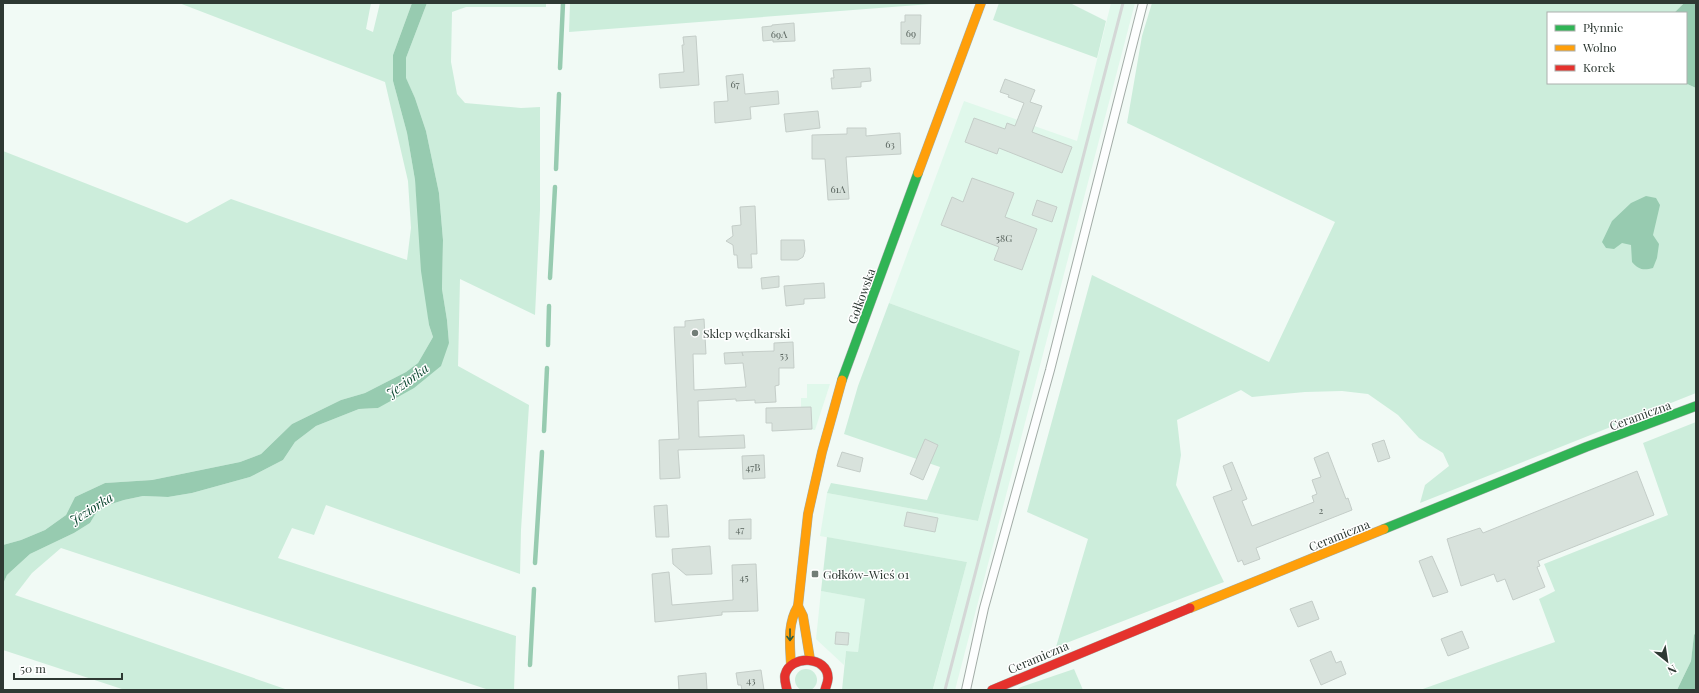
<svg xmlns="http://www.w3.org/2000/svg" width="1699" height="693" font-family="'Playfair Display',serif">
  <rect width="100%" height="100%" fill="#f1faf5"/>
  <!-- built -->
  <g fill="#e0f8eb">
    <path d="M 1111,3 L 1135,3 L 955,690 L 933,690 L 967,562 L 820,536 L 827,493 L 978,521 L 1000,437 L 1020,351 L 889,303 L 964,101 L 1077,141 Z"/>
    <path d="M 807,384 L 830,384 L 815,430 L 801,429 L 801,398 L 807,398 Z"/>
    <path d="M 821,591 L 866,599 L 858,652 L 846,651 L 844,665 L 816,639 Z"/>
  </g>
  <!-- green -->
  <g fill="#cceddb">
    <path d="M 179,3 L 371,3 L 366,29 L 373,32 L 380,3 L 412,3 L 393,55 L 393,81 L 407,133 L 415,180 L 429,325 L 433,337 L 418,363 L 406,372 L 365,393 L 341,400 L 292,424 L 261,454 L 240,462 L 152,480 L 105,483 L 75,497 L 66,515 L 45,530 L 21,540 L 3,545 L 3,151 L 187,223 L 231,199 L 407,260 L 411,228 L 408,181 L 385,82 Z"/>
    <path d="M 427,3 L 546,3 L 546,7 L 466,7 L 452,12 L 451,62 L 457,94 L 465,103 L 521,108 L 540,107 L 540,210 L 535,315 L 460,279 L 458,366 L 529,405 L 521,530 L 520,574 L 326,505 L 314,535 L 292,528 L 278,558 L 516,636 L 514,690 L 489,690 L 61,548 L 32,573 L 15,595 L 288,690 L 125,690 L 3,650 L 3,584 L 7,575 L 30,554 L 74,533 L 90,523 L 96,513 L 105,506 L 124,500 L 143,496 L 168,497 L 192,493 L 250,477 L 283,460 L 295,442 L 316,426 L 359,409 L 378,408 L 449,343 L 447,320 L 442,289 L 443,240 L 439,193 L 426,131 L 415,98 L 406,79 L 406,58 Z"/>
    <path d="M 570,3 L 944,3 L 569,32 Z"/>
    <path d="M 999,3 L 1070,3 L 1106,21 L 1097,58 L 993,20 Z"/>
    <path d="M 1152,3 L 1684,3 L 1674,13 L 1548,13 L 1548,83 L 1685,83 L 1696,88 L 1696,393 L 1420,503 L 1425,485 L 1449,466 L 1443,453 L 1419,438 L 1398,415 L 1368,394 L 1342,391 L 1305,392 L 1252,397 L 1241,390 L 1177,420 L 1181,455 L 1176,485 L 1224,582 L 1056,647 L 1088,539 L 1027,512 L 1092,275 L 1269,362 L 1335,222 L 1127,123 L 1142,36 Z"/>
    <path d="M 889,303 L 1020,351 L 1000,437 L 978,521 L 827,493 L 831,483 L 927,500 L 940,467 L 844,434 L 858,386 Z"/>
    <path d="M 1696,422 L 1696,632 L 1694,635 L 1691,661 L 1677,690 L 1420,690 L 1555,642 L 1539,599 L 1555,591 L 1544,564 L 1668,515 L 1643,443 Z"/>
    <path d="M 827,537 L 967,562 L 933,689 L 842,690 L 846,651 L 858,652 L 865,599 L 821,591 Z"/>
    <path d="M 1074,669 L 1083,690 L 1016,690 L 1021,687 Z"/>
    <circle cx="806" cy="680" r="11"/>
  </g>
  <!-- water -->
  <g fill="#97cbb0">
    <path d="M 412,3 L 427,3 L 406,58 L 406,78 L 415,98 L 426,131 L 439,193 L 443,240 L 442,289 L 447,320 L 449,343 L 441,366 L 414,388 L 378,408 L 359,409 L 316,426 L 295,442 L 283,460 L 250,477 L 192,493 L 168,497 L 143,496 L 124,500 L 105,506 L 96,513 L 90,523 L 74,533 L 30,554 L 7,575 L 3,584 L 3,545 L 21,540 L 45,530 L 66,515 L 75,497 L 105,483 L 152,480 L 240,462 L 261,454 L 292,424 L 341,400 L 365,393 L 406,372 L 418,363 L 433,337 L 429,325 L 421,271 L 415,180 L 407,133 L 393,81 L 393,55 Z"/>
    <path d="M 1684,3 L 1696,3 L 1696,88 L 1685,83 L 1686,83 L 1686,13 L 1674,13 Z"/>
    <path d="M 1646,196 L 1656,198 L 1660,205 L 1653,235 L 1659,244 L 1657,258 L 1653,268 C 1643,271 1638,269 1632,262 L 1631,245 L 1622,243 L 1614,249 L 1606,248 L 1602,242 L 1612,221 L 1631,203 Z"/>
    <path d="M 1696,632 L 1696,690 L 1677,690 L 1691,661 L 1694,635 Z"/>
  </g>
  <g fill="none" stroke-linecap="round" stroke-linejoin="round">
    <!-- stream -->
    <g stroke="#97cbb0" stroke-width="4.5">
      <path d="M 560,68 L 563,3"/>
      <path d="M 556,169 L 559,94"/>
      <path d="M 550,278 L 555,187"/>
      <path d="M 548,345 L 549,306"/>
      <path d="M 544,431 L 547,368"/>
      <path d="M 535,563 L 542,452"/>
      <path d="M 530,665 L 534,589"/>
    </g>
  </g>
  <!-- building -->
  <g fill="#d8e2dc" stroke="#c4cdc8">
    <path d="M 905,15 L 921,15 L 920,44 L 901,44 L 901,22 L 905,22 Z"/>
    <path d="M 794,23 L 795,41 L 773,42 L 773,40 L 763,41 L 762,27 L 772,26 L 772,25 Z"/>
    <path d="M 696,36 L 699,85 L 660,88 L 659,74 L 684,72 L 682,45 L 684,45 L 683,37 Z"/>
    <path d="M 870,68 L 871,81 L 861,82 L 861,87 L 832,89 L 831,78 L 834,78 L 833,70 Z"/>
    <path d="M 743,74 L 745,94 L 778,91 L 779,104 L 750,107 L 751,119 L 715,123 L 714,102 L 728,101 L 726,76 Z"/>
    <path d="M 1005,79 L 1035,90 L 1030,102 L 1042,106 L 1032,132 L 1072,147 L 1062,173 L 999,148 L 997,154 L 965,142 L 974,118 L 1005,129 L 1007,123 L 1015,126 L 1024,103 L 1008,97 L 1009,95 L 1000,92 Z"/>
    <path d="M 818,111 L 820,128 L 786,132 L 784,114 Z"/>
    <path d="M 847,128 L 866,128 L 866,136 L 900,133 L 901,154 L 846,157 L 849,199 L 828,200 L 825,159 L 812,159 L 812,135 L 847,134 Z"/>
    <path d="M 972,178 L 1014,193 L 1005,217 L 1037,229 L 1022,270 L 994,260 L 999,247 L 941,225 L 952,197 L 963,202 Z"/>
    <path d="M 1037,200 L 1057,207 L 1052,222 L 1032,215 Z"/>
    <path d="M 755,206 L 757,254 L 751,254 L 752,268 L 738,268 L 737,255 L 734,255 L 733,245 L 726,241 L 733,236 L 732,226 L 741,225 L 740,207 Z"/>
    <path d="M 781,240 L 804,240 L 805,251 L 803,257 L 798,260 L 781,260 Z"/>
    <path d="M 779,276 L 779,287 L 762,289 L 761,278 Z"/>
    <path d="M 824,283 L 825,298 L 804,299 L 804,304 L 786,306 L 784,286 Z"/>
    <path d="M 704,319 L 706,354 L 693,354 L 694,390 L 746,387 L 743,363 L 725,364 L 724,353 L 742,352 L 743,356 L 742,352 L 774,351 L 774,343 L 793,342 L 794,368 L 779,368 L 779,385 L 775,386 L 776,402 L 755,403 L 755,400 L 736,401 L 736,399 L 698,401 L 699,437 L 744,435 L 745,448 L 678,450 L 680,478 L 660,479 L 659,440 L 679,439 L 674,327 L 685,327 L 685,321 Z"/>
    <path d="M 811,407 L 812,429 L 772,431 L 772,423 L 766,423 L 766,408 Z"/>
    <path d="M 925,439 L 938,445 L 923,480 L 910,474 Z"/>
    <path d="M 1384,440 L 1390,458 L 1378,462 L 1372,444 Z"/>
    <path d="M 842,452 L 863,458 L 860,472 L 837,466 Z"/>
    <path d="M 1328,452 L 1346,499 L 1348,498 L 1352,510 L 1256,548 L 1260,559 L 1244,565 L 1242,560 L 1238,562 L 1213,497 L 1232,490 L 1223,466 L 1232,462 L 1247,499 L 1242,501 L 1252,526 L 1314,502 L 1312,496 L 1317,494 L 1312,480 L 1321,477 L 1314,458 Z"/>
    <path d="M 764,455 L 765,478 L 743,479 L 742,456 Z"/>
    <path d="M 1637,471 L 1654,515 L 1538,561 L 1540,566 L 1537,567 L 1545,587 L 1513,600 L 1505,579 L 1497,582 L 1494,574 L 1461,586 L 1447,539 L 1480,528 L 1483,533 Z"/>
    <path d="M 667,505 L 669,537 L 656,537 L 654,506 Z"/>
    <path d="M 907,512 L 938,518 L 935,532 L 904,526 Z"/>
    <path d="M 751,519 L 751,539 L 729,539 L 729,520 Z"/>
    <path d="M 710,546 L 712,574 L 686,575 L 673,564 L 672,549 Z"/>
    <path d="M 1432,556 L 1448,592 L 1433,597 L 1419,561 Z"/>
    <path d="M 756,564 L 758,611 L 722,612 L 722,615 L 655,622 L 652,574 L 669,572 L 672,605 L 733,600 L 732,565 Z"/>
    <path d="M 1312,601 L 1319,619 L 1298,627 L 1290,609 Z"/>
    <path d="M 1462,631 L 1469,648 L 1448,656 L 1441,639 Z"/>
    <path d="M 836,632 L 849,633 L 848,645 L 835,644 Z"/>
    <path d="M 1331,651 L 1336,663 L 1341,661 L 1346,674 L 1321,685 L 1310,660 Z"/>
    <path d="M 761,670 L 764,690 L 742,690 L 741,685 L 738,685 L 736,673 Z"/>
    <path d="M 706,673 L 707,690 L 679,690 L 678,676 Z"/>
  </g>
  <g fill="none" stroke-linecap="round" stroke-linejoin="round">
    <!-- lane casing -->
    <g stroke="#a3aca7" stroke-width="10">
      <path id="lane" d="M 966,690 L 984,608 L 1050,370 L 1143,3"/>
    </g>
    <!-- fast casing -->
    <g stroke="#a3aca7" stroke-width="10">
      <g id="fast">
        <path d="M 842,380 L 918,173"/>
        <path d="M 1384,529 L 1586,447 L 1696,406"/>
      </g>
    </g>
    <!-- slow casing -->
    <g stroke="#a3aca7" stroke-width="10">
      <g id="slow">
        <path d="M 918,173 L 981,3"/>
        <path d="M 798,606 L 803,616 L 810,659"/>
        <path d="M 1190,608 L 1384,529"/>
        <path d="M 791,665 C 790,645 787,624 798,606 L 808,514 L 822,452 L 842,380"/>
      </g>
    </g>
    <!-- jam casing -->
    <g stroke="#a3aca7" stroke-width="10">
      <g id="jam">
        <path d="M 787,690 C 786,685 784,679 785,675 C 790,654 828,656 828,678 C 828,682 826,686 825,690"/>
        <path d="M 992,690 L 1190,608"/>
      </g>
    </g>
    <!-- lane -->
    <use href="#lane" stroke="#fdfefe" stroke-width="8"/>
    <!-- fast -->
    <use href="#fast" stroke="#30b455" stroke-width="9"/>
    <!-- slow -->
    <use href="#slow" stroke="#ff9f0a" stroke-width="9"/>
    <!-- jam -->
    <use href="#jam" stroke="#e5322d" stroke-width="9"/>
    <!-- rail -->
    <path stroke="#d4d7d6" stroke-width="3" d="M 945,690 L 1123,3"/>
  </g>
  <!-- one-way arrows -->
  <defs><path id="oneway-shaft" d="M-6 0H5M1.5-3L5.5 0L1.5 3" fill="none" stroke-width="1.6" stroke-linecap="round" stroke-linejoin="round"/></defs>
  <use stroke="#2f5e3d" href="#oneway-shaft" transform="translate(790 635) rotate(90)"/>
  <!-- markers -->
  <g fill="#727d77" stroke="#fff" stroke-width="1.5">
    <circle cx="695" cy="333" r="4"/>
    <rect x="811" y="570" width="8" height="8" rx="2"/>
  </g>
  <g text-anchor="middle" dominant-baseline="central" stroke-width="3" stroke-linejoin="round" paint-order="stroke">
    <!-- number labels -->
    <g font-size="10" fill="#59645e">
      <text x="911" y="33">69</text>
      <text x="779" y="34">69A</text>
      <text x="735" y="84">67</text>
      <text x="890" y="144">63</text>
      <text x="838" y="189">61A</text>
      <text x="1004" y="238">58G</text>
      <text x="784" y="355">53</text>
      <text x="753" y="467">47B</text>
      <text x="1321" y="510">2</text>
      <text x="740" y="529">47</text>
      <text x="744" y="577">45</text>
      <text x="751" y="680">43</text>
    </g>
    <!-- street labels -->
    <g font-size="12" fill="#2e3933" stroke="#fff">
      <text transform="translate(861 296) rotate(-70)">Gołkowska</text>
      <text transform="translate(1640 415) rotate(-20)">Ceramiczna</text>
      <text transform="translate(1339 535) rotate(-22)">Ceramiczna</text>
      <text transform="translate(1038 657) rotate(-23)">Ceramiczna</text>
    </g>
    <!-- poi labels -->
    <g font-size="12" fill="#2e3933" stroke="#fff" text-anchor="start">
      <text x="703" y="333">Sklep wędkarski</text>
      <text x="823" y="574">Gołków-Wieś 01</text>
    </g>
    <!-- water labels -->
    <g font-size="13" font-style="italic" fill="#07432c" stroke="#fff">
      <text transform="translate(407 380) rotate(-36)">Jeziorka</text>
      <text transform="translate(91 508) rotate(-32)">Jeziorka</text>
    </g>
  </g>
  <!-- border -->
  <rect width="1699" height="693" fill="none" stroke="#2e3933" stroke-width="8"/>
  <!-- legend -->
  <rect x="1547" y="12" width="140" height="72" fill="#ffffff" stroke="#abb0ad"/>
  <rect x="1555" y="25" width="20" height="6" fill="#30b455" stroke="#abb0ad"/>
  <text x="1583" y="32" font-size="12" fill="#2e3933">Płynnie</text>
  <rect x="1555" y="45" width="20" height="6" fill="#ff9f0a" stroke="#abb0ad"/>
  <text x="1583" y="52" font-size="12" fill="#2e3933">Wolno</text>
  <rect x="1555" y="65" width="20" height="6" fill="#e5322d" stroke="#abb0ad"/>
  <text x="1583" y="72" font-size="12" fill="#2e3933">Korek</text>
  <!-- north arrow -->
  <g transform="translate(1667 661) rotate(150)" stroke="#ffffff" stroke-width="3" paint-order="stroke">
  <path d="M0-3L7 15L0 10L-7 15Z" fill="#2e3933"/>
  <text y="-6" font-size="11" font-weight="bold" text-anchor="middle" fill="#2e3933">N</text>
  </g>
  <!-- scale -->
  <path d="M14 673v6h108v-6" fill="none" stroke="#2e3933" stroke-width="2"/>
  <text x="20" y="673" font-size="12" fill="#2e3933" stroke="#ffffff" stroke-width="3" paint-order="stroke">50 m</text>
</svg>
